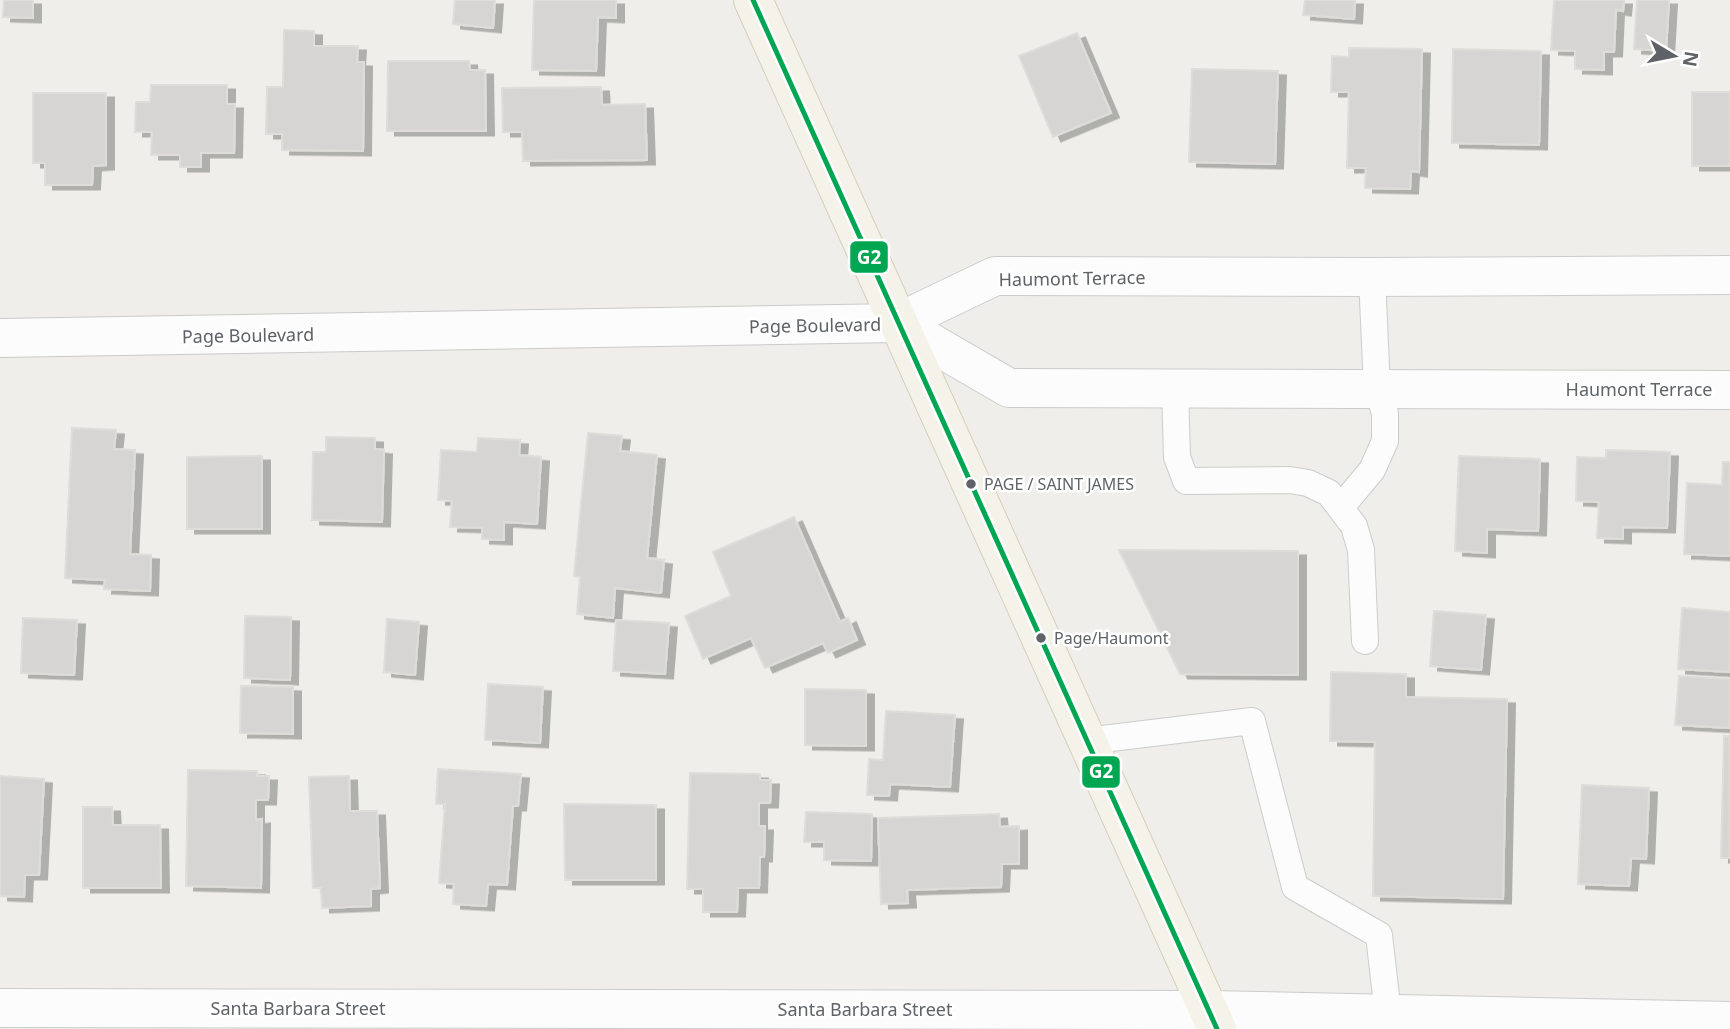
<svg xmlns="http://www.w3.org/2000/svg" width="1730" height="1029" font-family="'Noto Sans',sans-serif">
  <defs>
    <filter id="shadow"><feDropShadow dx="8" dy="4.5" stdDeviation="0" flood-color="#0004"/></filter>
  </defs>
  <rect width="100%" height="100%" fill="#efeeea"/>
  <!-- building -->
  <g fill="#d6d5d3" stroke="#deddd9" stroke-width="2" filter="url(#shadow)">
    <path d="M 4,0 L 33,0 L 33,18 L 3,17 Z"/>
    <path d="M 455,0 L 495,0 L 493,28 L 453,24 Z"/>
    <path d="M 534,0 L 616,0 L 616,18 L 598,17 L 596,71 L 532,70 Z"/>
    <path d="M 1305,0 L 1355,0 L 1354,19 L 1303,15 Z"/>
    <path d="M 1554,0 L 1624,0 L 1623,11 L 1616,10 L 1614,52 L 1604,52 L 1604,70 L 1575,69 L 1575,51 L 1551,50 Z"/>
    <path d="M 1637,0 L 1669,0 L 1666,51 L 1634,49 Z"/>
    <path d="M 284,30 L 314,31 L 314,46 L 358,46 L 357,62 L 364,62 L 363,151 L 282,150 L 282,134 L 266,134 L 267,87 L 283,87 Z"/>
    <path d="M 1077,33 L 1111,113 L 1053,137 L 1019,56 Z"/>
    <path d="M 1349,48 L 1422,49 L 1419,172 L 1411,171 L 1410,189 L 1365,188 L 1366,168 L 1347,168 L 1349,92 L 1331,92 L 1332,56 L 1349,57 Z"/>
    <path d="M 1453,49 L 1541,51 L 1539,145 L 1452,143 Z"/>
    <path d="M 388,61 L 469,61 L 470,70 L 485,70 L 486,131 L 387,131 Z"/>
    <path d="M 1192,69 L 1278,71 L 1275,164 L 1189,162 Z"/>
    <path d="M 151,85 L 227,85 L 227,104 L 235,104 L 234,153 L 201,153 L 201,167 L 180,167 L 180,155 L 151,155 L 152,132 L 135,132 L 136,102 L 150,102 Z"/>
    <path d="M 601,87 L 602,105 L 645,104 L 647,160 L 523,161 L 522,132 L 503,132 L 502,88 Z"/>
    <rect x="1692" y="92" width="38" height="74"/>
    <path d="M 33,93 L 106,93 L 106,165 L 93,166 L 92,185 L 45,185 L 45,163 L 33,163 Z"/>
    <path d="M 72,428 L 116,430 L 114,449 L 135,450 L 130,554 L 151,555 L 150,591 L 104,589 L 105,580 L 65,578 Z"/>
    <path d="M 588,433 L 622,436 L 620,451 L 657,455 L 647,558 L 664,560 L 661,593 L 615,588 L 613,618 L 577,614 L 580,577 L 574,576 Z"/>
    <path d="M 326,437 L 375,438 L 375,449 L 384,450 L 382,522 L 312,520 L 313,452 L 326,452 Z"/>
    <path d="M 478,438 L 520,440 L 519,455 L 541,457 L 537,524 L 504,522 L 504,540 L 482,539 L 482,528 L 450,527 L 452,501 L 438,500 L 441,450 L 477,452 Z"/>
    <path d="M 1606,450 L 1670,452 L 1667,528 L 1623,527 L 1623,539 L 1597,538 L 1599,502 L 1576,501 L 1577,457 L 1606,458 Z"/>
    <path d="M 262,456 L 262,529 L 187,529 L 187,457 Z"/>
    <path d="M 1459,456 L 1540,459 L 1538,531 L 1487,529 L 1487,553 L 1455,551 Z"/>
    <path d="M 1723,462 L 1730,462 L 1730,556 L 1684,554 L 1687,483 L 1722,485 Z"/>
    <path d="M 794,517 L 840,622 L 848,618 L 857,640 L 828,653 L 823,643 L 765,668 L 751,638 L 703,659 L 685,616 L 731,596 L 713,552 Z"/>
    <path d="M 1119,550 L 1298,551 L 1298,675 L 1180,674 Z"/>
    <path d="M 1682,608 L 1730,612 L 1730,672 L 1678,669 Z"/>
    <path d="M 1434,611 L 1486,615 L 1481,670 L 1430,666 Z"/>
    <path d="M 245,616 L 291,617 L 290,680 L 244,678 Z"/>
    <path d="M 23,618 L 77,620 L 74,675 L 21,673 Z"/>
    <path d="M 387,619 L 419,622 L 415,675 L 384,672 Z"/>
    <path d="M 616,620 L 669,623 L 665,674 L 613,671 Z"/>
    <path d="M 1331,672 L 1406,674 L 1406,697 L 1507,699 L 1503,899 L 1373,896 L 1375,742 L 1330,741 Z"/>
    <path d="M 1679,676 L 1730,679 L 1730,728 L 1675,725 Z"/>
    <path d="M 488,684 L 543,687 L 540,743 L 485,740 Z"/>
    <path d="M 241,686 L 293,687 L 293,734 L 240,733 Z"/>
    <path d="M 805,689 L 866,690 L 866,746 L 805,745 Z"/>
    <path d="M 886,711 L 955,715 L 950,787 L 890,784 L 889,796 L 867,795 L 869,759 L 883,760 Z"/>
    <path d="M 1724,736 L 1730,736 L 1730,858 L 1721,858 Z"/>
    <path d="M 438,769 L 521,774 L 518,806 L 513,806 L 507,885 L 488,884 L 486,906 L 453,904 L 454,884 L 439,883 L 445,804 L 436,804 Z"/>
    <path d="M 188,770 L 257,771 L 257,776 L 269,776 L 268,800 L 256,800 L 256,820 L 262,819 L 261,888 L 186,886 Z"/>
    <path d="M 690,773 L 760,774 L 760,780 L 771,780 L 770,803 L 759,803 L 759,826 L 765,826 L 764,857 L 760,857 L 759,888 L 738,888 L 737,912 L 703,912 L 703,889 L 687,889 Z"/>
    <path d="M 0,776 L 44,779 L 39,875 L 25,875 L 24,897 L 0,896 Z"/>
    <path d="M 349,776 L 350,811 L 377,811 L 380,888 L 371,889 L 371,906 L 322,908 L 321,888 L 313,888 L 309,777 Z"/>
    <path d="M 1582,785 L 1649,788 L 1646,859 L 1631,858 L 1629,886 L 1578,884 Z"/>
    <path d="M 564,804 L 656,805 L 656,880 L 565,880 Z"/>
    <path d="M 83,807 L 112,807 L 113,825 L 160,825 L 161,888 L 83,888 Z"/>
    <path d="M 806,812 L 872,814 L 871,861 L 824,860 L 824,842 L 804,842 Z"/>
    <path d="M 999,814 L 1000,827 L 1019,826 L 1019,864 L 1002,864 L 1001,887 L 907,890 L 908,903 L 881,904 L 878,818 Z"/>
  </g>
  <g fill="none" stroke-linecap="round" stroke-linejoin="round">
    <!-- lane casing -->
    <g stroke="#cbcccc" stroke-width="28">
      <g id="lane">
        <path d="M 1175,388 L 1177,457 L 1186,481 L 1290,480 L 1308,483 L 1329,493 L 1354,526 L 1361,550 L 1365,641"/>
        <path d="M 1341,507 L 1372,470 L 1385,441 L 1385,413 L 1377,389 L 1372,277"/>
        <path d="M 1086,741 L 1252,721 L 1295,887 L 1379,935 L 1388,1014"/>
      </g>
    </g>
    <!-- street casing -->
    <g stroke="#cbcccc" stroke-width="40">
      <g id="street">
        <path d="M 897,323 L 1009,388 L 1730,390"/>
        <path d="M 897,323 L 995,276 L 1372,277 L 1730,275"/>
        <path d="M 0,1008 L 1208,1010 L 1730,1021"/>
      </g>
    </g>
    <!-- secondary casing -->
    <g stroke="#cacacb" stroke-width="40">
      <path id="secondary" d="M 0,338 L 897,323"/>
    </g>
    <!-- primary casing -->
    <g stroke="#d7ceb8" stroke-width="40">
      <path id="primary" d="M 753,0 L 1217,1029"/>
    </g>
    <!-- lane -->
    <use href="#lane" stroke="#fdfcfc" stroke-width="26"/>
    <!-- street -->
    <use href="#street" stroke="#fdfcfc" stroke-width="38"/>
    <!-- secondary -->
    <use href="#secondary" stroke="#fdfcfc" stroke-width="38"/>
    <!-- primary -->
    <use href="#primary" stroke="#f4f2e9" stroke-width="38"/>
    <!-- bus-1 casing -->
    <g stroke="#fff" stroke-width="10">
      <path id="bus-1" d="M 753,0 L 1217,1029"/>
    </g>
    <!-- bus-1 -->
    <use href="#bus-1" stroke="#00a651" stroke-width="5"/>
  </g>
  <!-- markers -->
  <g fill="#5f6368" stroke="#fff" stroke-width="2.5">
    <circle cx="971" cy="484" r="6"/>
    <circle cx="1041" cy="638" r="6"/>
  </g>
  <g text-anchor="middle" dominant-baseline="central" stroke-width="5" stroke-linejoin="round" paint-order="stroke">
    <!-- bus labels -->
    <g font-size="16" fill="#5f6368" stroke="#fff" text-anchor="start">
      <text x="984" y="484">PAGE / SAINT JAMES</text>
      <text x="1054" y="638">Page/Haumont</text>
    </g>
    <!-- street labels -->
    <g font-size="18" fill="#5f6368" stroke="#fff">
      <text transform="translate(1072 278) rotate(-1)">Haumont Terrace</text>
      <text transform="translate(815 325) rotate(-1)">Page Boulevard</text>
      <text transform="translate(248 335) rotate(-1)">Page Boulevard</text>
      <text x="1639" y="389">Haumont Terrace</text>
      <text x="298" y="1008">Santa Barbara Street</text>
      <text x="865" y="1009">Santa Barbara Street</text>
    </g>
  </g>
  <g stroke="#fff" stroke-width="2.5">
    <rect x="849" y="240" width="40" height="34" rx="7" fill="#00a651"/>
    <rect x="1081" y="755" width="40" height="34" rx="7" fill="#00a651"/>
  </g>
  <g font-size="19" text-anchor="middle" font-weight="bold" fill="#fff">
    <text x="869" y="264">G2</text>
    <text x="1101" y="778">G2</text>
  </g>
  <!-- north arrow -->
  <g transform="translate(1674 56) rotate(100)" stroke="#ffffff" stroke-width="5" paint-order="stroke">
  <path d="M0-5L12 26L0 18L-12 26Z" fill="#5f6368"/>
  <text y="-10" font-size="19" font-weight="bold" text-anchor="middle" fill="#5f6368">N</text>
  </g>
</svg>
